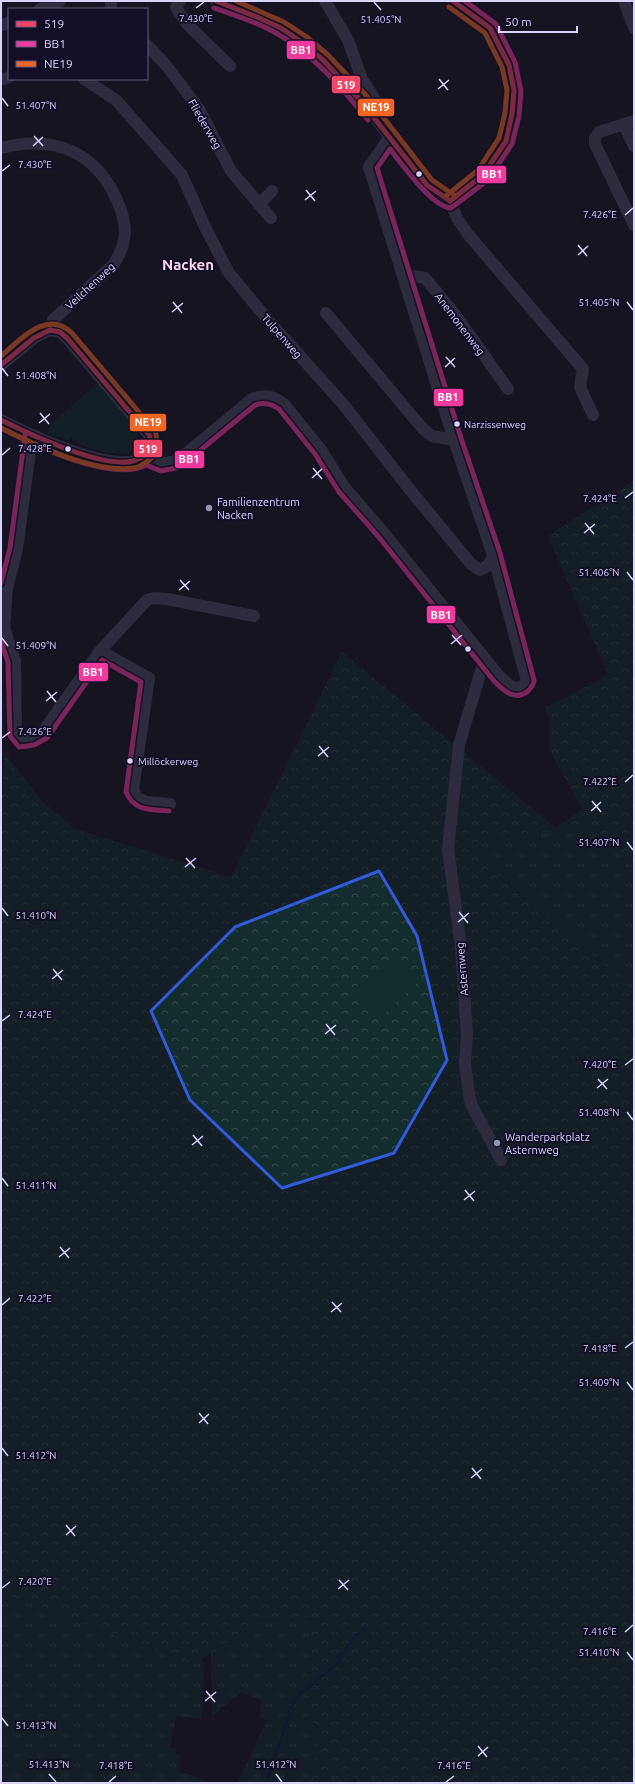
<svg xmlns="http://www.w3.org/2000/svg" width="635" height="1784" font-family="Ubuntu,sans-serif">
  <defs>
    <pattern id="grass-tufts" width="24" height="20" patternUnits="userSpaceOnUse"><rect width="24" height="20" fill="#132c2d"/><path d="M3 7l-1-3M5 7V3M7 7l1-3M15 17l-1-3M17 17v-4M19 17l1-3" fill="none" stroke="#354a4c"/></pattern>
    <pattern id="forest-crowns" width="20" height="18" patternUnits="userSpaceOnUse"><rect width="20" height="18" fill="#132c2d"/><path d="M2 6a3 3 0 1 1 6 0M12 15a3 3 0 1 1 6 0" fill="none" stroke="#354a4c"/></pattern>
  </defs>
  <rect width="100%" height="100%" fill="#161421"/>
  <!-- grass -->
  <g fill="url(#grass-tufts)">
    <path d="M 588,826 L 634,867 L 634,993 L 582,944 L 462,844 Z"/>
    <path d="M 1,1592 L 191,1664 L 201,1658 L 204,1664 L 202,1719 L 176,1716 L 170,1747 L 177,1749 L 176,1754 L 181,1755 L 178,1771 L 207,1780 L 206,1783 L 1,1783 Z"/>
    <path d="M 310,1615 L 307,1699 L 319,1746 L 305,1783 L 237,1783 L 267,1720 L 260,1718 L 261,1701 L 242,1692 L 212,1716 L 211,1654 L 256,1625 Z"/>
  </g>
  <!-- forest -->
  <path fill="url(#forest-crowns)" d="M 634,480 L 634,867 L 588,826 L 463,845 L 582,944 L 634,993 L 634,1783 L 359,1783 L 354,1777 L 345,1783 L 305,1783 L 319,1746 L 307,1699 L 310,1615 L 256,1625 L 211,1654 L 191,1664 L 1,1592 L 1,795 L 3,795 L 4,752 L 41,800 L 75,829 L 231,877 L 342,652 L 556,828 L 582,809 L 549,749 L 549,720 L 545,708 L 608,675 L 548,536 Z"/>
  <!-- green -->
  <g fill="#132c2d">
    <path d="M 98,383 L 138,432 L 139,445 C 126,463 95,449 77,444 L 78,441 L 70,438 L 69,441 L 47,433 L 50,424 Z"/>
    <path d="M 400,960 L 419,981 L 382,1016 L 353,989 Z"/>
  </g>
  <g fill="none" stroke-linecap="round" stroke-linejoin="round">
    <!-- stream -->
    <path stroke="#0d2144" stroke-width="3" d="M 266,1783 L 293,1703 L 300,1694 L 340,1662 L 337,1658 C 350,1648 350,1635 366,1630"/>
    <!-- minor -->
    <g stroke="#4a4962" stroke-width="12">
      <path d="M 180,1 L 176,7 L 186,23 L 230,66"/>
      <path d="M 216,1 C 238,9 261,17 281,28 C 341,64 384,131 427,185 L 435,192 L 450,201"/>
      <path d="M 325,1 L 348,40 L 362,79 L 374,98 L 375,107 L 373,116"/>
      <path d="M 624,1 L 634,28"/>
      <path d="M 40,9 L 60,1"/>
      <path d="M 111,9 L 111,1"/>
      <path d="M 1,26 L 9,22"/>
      <path d="M 147,45 L 166,65 L 199,109 L 231,171 L 271,218"/>
      <path d="M 84,79 L 116,100 L 182,175 L 205,227 L 229,273 L 268,320 L 343,404 L 411,491 L 471,564 L 480,570 L 489,565 L 493,555"/>
      <path d="M 1,80 L 9,77"/>
      <path d="M 634,121 L 599,132 L 595,138 L 595,144 L 634,225"/>
      <path d="M 624,125 L 634,146"/>
      <path d="M 1,148 C 55,134 98,152 119,205 C 128,227 127,245 113,265 L 53,320 L 50,330 L 34,338 L 1,365"/>
      <path d="M 450,201 L 457,218 L 467,233 L 583,369 L 580,387 L 593,415"/>
      <path d="M 450,201 L 483,175 L 506,141 L 512,114 L 514,90 L 509,65 L 490,28 L 453,1"/>
      <path d="M 259,205 L 272,191"/>
      <path d="M 403,274 L 425,278 L 454,313 L 508,389"/>
      <path d="M 326,313 L 423,429 L 432,436 L 454,440"/>
      <path d="M 1,420 C 24,432 158,498 150,436 L 67,338 L 60,332 L 50,330"/>
      <path d="M 32,436 L 17,549 L 7,588 L 4,628 L 15,661 L 16,729 L 17,735 L 21,740 L 35,738 L 42,733 L 100,651 L 147,600 L 154,598 L 167,599 L 254,616"/>
      <path d="M 146,457 L 161,464 L 177,461 L 252,399 C 265,394 273,396 284,404 L 321,450 L 345,488 L 383,532 L 499,676 L 509,685 L 516,689 L 523,686 L 527,681 L 493,555 L 454,440 L 369,167 L 390,137"/>
      <path d="M 100,651 L 149,678 L 133,790 L 137,798 L 147,802 L 170,804"/>
      <path d="M 482,655 L 483,664 L 459,745 L 448,849 L 461,948 L 467,1035 L 465,1063 L 469,1095 L 472,1106 L 501,1160"/>
    </g>
    <!-- bus-1 casing -->
    <g stroke="#130f26" stroke-width="8">
      <g id="bus-1">
        <path d="M 216,1 L 257,17 L 281,28 L 303,43 L 323,60 L 360,100 L 427,185 L 450,201"/>
        <path d="M 450,201 L 483,175 L 506,141 L 512,114 L 514,90 L 509,65 L 490,28 L 453,1"/>
        <path d="M 1,365 L 34,338 L 50,330"/>
        <path d="M 1,420 C 29,434 103,469 133,461 C 138,460 143,456 147,454 L 150,436 L 67,338 L 60,332 L 50,330"/>
      </g>
    </g>
    <!-- bus-2 casing -->
    <g stroke="#130f26" stroke-width="8">
      <g id="bus-2">
        <path d="M 214,8 C 235,15 257,22 276,33 C 313,54 342,88 368,120"/>
        <path d="M 1,428 C 33,445 112,483 146,465 L 161,471 L 180,467 L 255,405 C 265,402 271,404 279,409 L 315,454 L 339,492 L 378,536 L 494,681 C 503,690 515,702 528,691 C 531,688 534,684 534,680 L 500,553 L 461,438 L 377,168 L 390,149 C 401,163 432,207 451,208 L 488,180 L 512,144 L 519,116 L 521,91 L 515,62 L 496,24 L 465,1"/>
        <path d="M 1,583 L 10,548 L 25,435"/>
        <path d="M 1,641 L 8,662 L 10,736 L 19,747 L 34,745 L 47,738 L 102,660 L 141,682 L 126,792 C 135,812 150,809 169,811"/>
      </g>
    </g>
    <!-- bus-3 casing -->
    <g stroke="#130f26" stroke-width="8">
      <g id="bus-3">
        <path d="M 236,1 L 284,22 L 307,37 L 328,55 L 366,95 L 432,180 L 454,195"/>
        <path d="M 446,196 L 478,170 L 499,138 L 505,113 L 507,90 L 502,67 L 485,33 L 449,7"/>
        <path d="M 1,356 C 21,339 47,309 72,333 L 155,431 C 158,437 156,449 154,455 C 152,459 148,461 145,463 C 141,465 138,468 134,468 C 95,474 35,445 1,428"/>
      </g>
    </g>
    <!-- bus-1 -->
    <use href="#bus-1" stroke="#f34667" stroke-width="5"/>
    <!-- bus-2 -->
    <use href="#bus-2" stroke="#f13a9d" stroke-width="5"/>
    <!-- bus-3 -->
    <use href="#bus-3" stroke="#f26522" stroke-width="5"/>
  </g>
  <!-- marked area -->
  <path d="M0 0H635V1784H0ZM 379,871 L 417,936 L 447,1060 L 394,1153 L 282,1188 L 190,1100 L 151,1011 L 235,927 Z" fill="#161421" fill-opacity=".55" fill-rule="evenodd"/>
  <path fill="none" stroke="#305bdc" stroke-width="3" stroke-linejoin="round" d="M 379,871 L 417,936 L 447,1060 L 394,1153 L 282,1188 L 190,1100 L 151,1011 L 235,927 Z"/>
  <!-- ticks -->
  <path fill="none" stroke="#d9d4ff" stroke-width="1.5" d="M 374,2 L 381,10M 196,8 L 204,2M 439,79 L 448,90M 438,89 L 449,80M 2,98 L 8,106M 34,136 L 43,146M 33,146 L 43,137M 2,171 L 10,165M 306,190 L 315,201M 305,200 L 316,191M 625,215 L 633,208M 578,245 L 587,256M 578,255 L 588,246M 173,302 L 182,313M 627,302 L 633,310M 172,312 L 183,303M 446,357 L 455,367M 445,367 L 455,358M 2,368 L 8,376M 40,413 L 49,424M 39,423 L 50,414M 2,455 L 10,448M 313,468 L 322,479M 312,478 L 322,469M 625,498 L 633,492M 585,523 L 594,534M 584,533 L 595,524M 627,572 L 633,580M 180,580 L 189,590M 179,590 L 190,581M 452,635 L 461,645M 2,638 L 8,646M 451,644 L 462,635M 47,691 L 56,702M 46,701 L 57,692M 2,738 L 10,732M 319,746 L 328,757M 318,756 L 329,747M 625,782 L 633,775M 592,801 L 601,812M 591,811 L 601,802M 627,842 L 633,850M 186,858 L 195,868M 185,867 L 196,858M 2,908 L 8,916M 459,912 L 468,923M 458,922 L 469,913M 53,969 L 62,980M 52,979 L 63,970M 2,1021 L 10,1015M 326,1024 L 335,1035M 325,1034 L 336,1025M 625,1065 L 633,1059M 598,1079 L 607,1089M 597,1088 L 608,1079M 627,1112 L 633,1120M 193,1135 L 202,1146M 192,1145 L 203,1136M 2,1178 L 8,1186M 465,1190 L 474,1201M 464,1200 L 475,1191M 60,1247 L 69,1258M 59,1257 L 70,1248M 332,1302 L 341,1312M 2,1305 L 10,1298M 331,1312 L 342,1303M 625,1348 L 633,1342M 627,1382 L 633,1390M 199,1413 L 208,1424M 199,1423 L 209,1414M 2,1448 L 8,1456M 472,1468 L 481,1479M 471,1478 L 482,1469M 66,1525 L 75,1536M 66,1535 L 76,1526M 339,1580 L 348,1590M 2,1588 L 10,1582M 338,1589 L 349,1580M 625,1632 L 633,1625M 627,1652 L 633,1660M 206,1691 L 215,1702M 205,1701 L 216,1692M 2,1718 L 8,1726M 478,1746 L 487,1757M 478,1756 L 488,1747M 49,1774 L 56,1782M 276,1774 L 282,1782M 109,1782 L 116,1776M 446,1782 L 454,1776"/>
  <!-- markers -->
  <g fill="#d9d4ff" stroke="#130f26" stroke-width="1.5">
    <circle cx="419" cy="174" r="3.5"/>
    <circle cx="457" cy="424" r="3.5"/>
    <circle cx="68" cy="449" r="3.5"/>
    <circle cx="468" cy="649" r="3.5"/>
    <circle cx="130" cy="761" r="3.5"/>
  </g>
  <g fill="#9591b1" stroke="#130f26" stroke-width="1.5">
    <circle cx="209" cy="508" r="4"/>
    <circle cx="497" cy="1143" r="4"/>
  </g>
  <g text-anchor="middle" dominant-baseline="central" stroke-width="4" stroke-linejoin="round" paint-order="stroke">
    <!-- bus labels -->
    <g font-size="10" fill="#d9d4ff" stroke="#130f26" text-anchor="start">
      <text x="464" y="424">Narzissenweg</text>
      <text x="138" y="761">Millöckerweg</text>
    </g>
    <!-- street labels -->
    <g font-size="11" fill="#d9d4ff" stroke="#130f26">
      <text transform="translate(205 124) rotate(60)">Fliederweg</text>
      <text transform="translate(90 286) rotate(-43)">Veilchenweg</text>
      <text transform="translate(460 324) rotate(53)">Anemonenweg</text>
      <text transform="translate(282 336) rotate(49)">Tulpenweg</text>
      <text transform="translate(462 969) rotate(-95)">Asternweg</text>
    </g>
    <!-- poi labels -->
    <g font-size="11" fill="#d9d4ff" stroke="#130f26" text-anchor="start">
      <text x="217" y="502">Familienzentrum<tspan x="217" dy="13">Nacken</tspan></text>
      <text x="505" y="1137">Wanderparkplatz<tspan x="505" dy="13">Asternweg</tspan></text>
    </g>
    <!-- district labels -->
    <g font-size="15" font-weight="bold" fill="#ffd6f0" stroke="#130f26">
      <text x="188" y="264">Nacken</text>
    </g>
  </g>
  <g font-size="10" text-anchor="middle" fill="#d9d4ff" stroke="#130f26" stroke-width="4" stroke-linejoin="round" paint-order="stroke">
    <text x="196" y="22">7.430°E</text>
    <text x="381" y="23">51.405°N</text>
    <text x="36" y="109">51.407°N</text>
    <text x="35" y="168">7.430°E</text>
    <text x="600" y="218">7.426°E</text>
    <text x="599" y="306">51.405°N</text>
    <text x="36" y="379">51.408°N</text>
    <text x="35" y="452">7.428°E</text>
    <text x="600" y="502">7.424°E</text>
    <text x="599" y="576">51.406°N</text>
    <text x="36" y="649">51.409°N</text>
    <text x="35" y="735">7.426°E</text>
    <text x="600" y="785">7.422°E</text>
    <text x="599" y="846">51.407°N</text>
    <text x="36" y="919">51.410°N</text>
    <text x="35" y="1018">7.424°E</text>
    <text x="600" y="1068">7.420°E</text>
    <text x="599" y="1116">51.408°N</text>
    <text x="36" y="1189">51.411°N</text>
    <text x="35" y="1302">7.422°E</text>
    <text x="600" y="1352">7.418°E</text>
    <text x="599" y="1386">51.409°N</text>
    <text x="36" y="1459">51.412°N</text>
    <text x="35" y="1585">7.420°E</text>
    <text x="600" y="1635">7.416°E</text>
    <text x="599" y="1656">51.410°N</text>
    <text x="36" y="1729">51.413°N</text>
    <text x="49" y="1768">51.413°N</text>
    <text x="276" y="1768">51.412°N</text>
    <text x="116" y="1769">7.418°E</text>
    <text x="454" y="1769">7.416°E</text>
  </g>
  <g stroke="#130f26" stroke-width="1.5">
    <rect x="286" y="40" width="30" height="20" rx="4" fill="#f13a9d"/>
    <rect x="331" y="75" width="30" height="19" rx="4" fill="#f34667"/>
    <rect x="357" y="98" width="38" height="19" rx="4" fill="#f26522"/>
    <rect x="476" y="165" width="31" height="19" rx="4" fill="#f13a9d"/>
    <rect x="433" y="388" width="31" height="19" rx="4" fill="#f13a9d"/>
    <rect x="129" y="413" width="38" height="19" rx="4" fill="#f26522"/>
    <rect x="133" y="439" width="30" height="19" rx="4" fill="#f34667"/>
    <rect x="174" y="450" width="31" height="19" rx="4" fill="#f13a9d"/>
    <rect x="426" y="605" width="30" height="19" rx="4" fill="#f13a9d"/>
    <rect x="78" y="662" width="31" height="20" rx="4" fill="#f13a9d"/>
  </g>
  <g font-size="11" text-anchor="middle" font-weight="bold" fill="#fff">
    <text x="301" y="54">BB1</text>
    <text x="346" y="89">519</text>
    <text x="376" y="111">NE19</text>
    <text x="492" y="178">BB1</text>
    <text x="448" y="401">BB1</text>
    <text x="148" y="426">NE19</text>
    <text x="148" y="453">519</text>
    <text x="189" y="463">BB1</text>
    <text x="441" y="619">BB1</text>
    <text x="93" y="676">BB1</text>
  </g>
  <!-- border -->
  <rect width="635" height="1784" fill="none" stroke="#d9d4ff" stroke-width="4"/>
  <!-- legend -->
  <rect x="8" y="8" width="140" height="72" fill="#130f26" stroke="#625e7d"/>
  <rect x="16" y="21" width="20" height="6" fill="#f34667" stroke="#625e7d"/>
  <text x="44" y="28" font-size="12" fill="#d9d4ff">519</text>
  <rect x="16" y="41" width="20" height="6" fill="#f13a9d" stroke="#625e7d"/>
  <text x="44" y="48" font-size="12" fill="#d9d4ff">BB1</text>
  <rect x="16" y="61" width="20" height="6" fill="#f26522" stroke="#625e7d"/>
  <text x="44" y="68" font-size="12" fill="#d9d4ff">NE19</text>
  <!-- scale -->
  <path d="M499 26v6h78v-6" fill="none" stroke="#d9d4ff" stroke-width="2"/>
  <text x="505" y="26" font-size="12" fill="#d9d4ff" stroke="#130f26" stroke-width="3" paint-order="stroke">50 m</text>
</svg>
